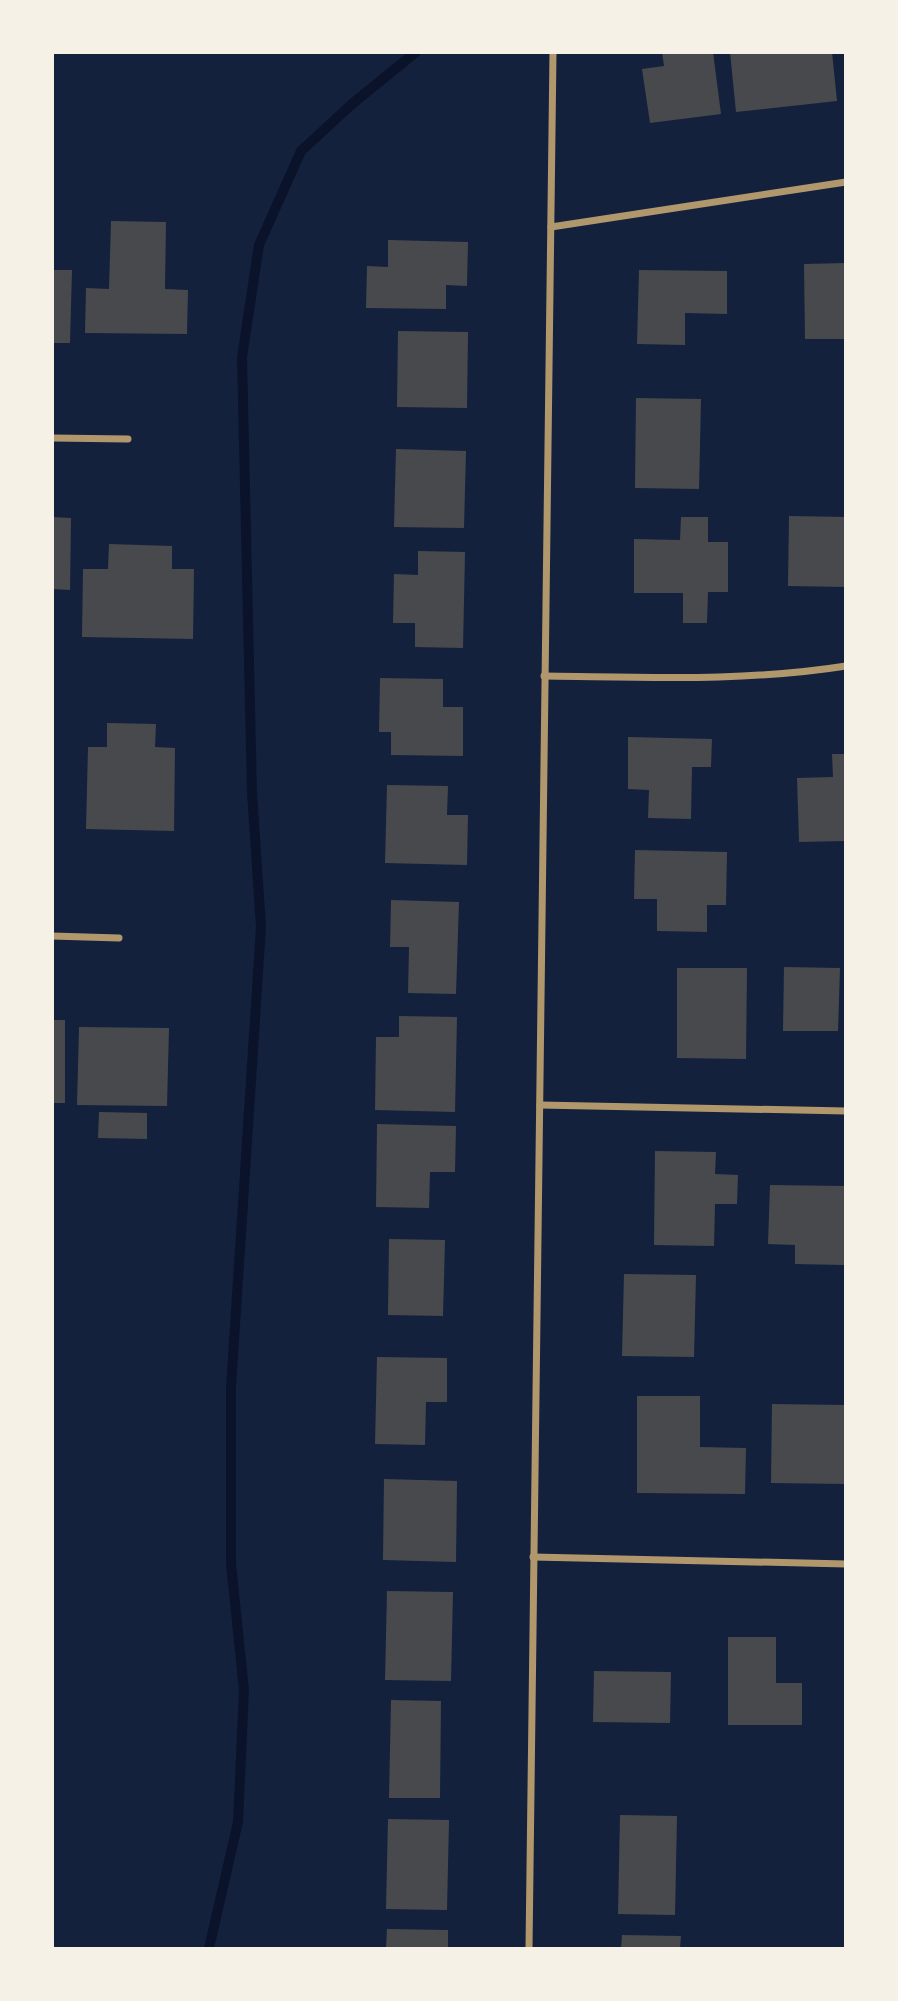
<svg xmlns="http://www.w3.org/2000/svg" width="898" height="2001" font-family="'Titillium Web',sans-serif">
  <rect width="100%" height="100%" fill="#14213d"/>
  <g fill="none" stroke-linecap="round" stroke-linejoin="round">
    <!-- stream -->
    <path stroke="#0b132b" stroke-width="10" d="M 209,1948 L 238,1822 L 244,1690 L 231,1564 L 231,1387 L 261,927 L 252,793 L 242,357 L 259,245 L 301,151 L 352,104 L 416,52"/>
  </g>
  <!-- building -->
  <g fill="#48494c">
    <path d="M 662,52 L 713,52 L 721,114 L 650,123 L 642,69 L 664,66 Z"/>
    <path d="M 730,52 L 832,52 L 837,101 L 736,112 Z"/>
    <path d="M 111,221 L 166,222 L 165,289 L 188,290 L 187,334 L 85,333 L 86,288 L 109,289 Z"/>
    <path d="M 388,240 L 468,242 L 467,286 L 446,285 L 446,309 L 366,308 L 367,266 L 388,267 Z"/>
    <path d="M 846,263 L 846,339 L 805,339 L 804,264 Z"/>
    <path d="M 52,270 L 72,270 L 70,343 L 52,343 Z"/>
    <path d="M 639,270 L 727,271 L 727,314 L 685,313 L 685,345 L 637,344 Z"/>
    <path d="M 398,331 L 468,332 L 467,408 L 397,407 Z"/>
    <path d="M 636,398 L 701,399 L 699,489 L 635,488 Z"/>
    <path d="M 396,449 L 466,451 L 464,528 L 394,527 Z"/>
    <path d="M 789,516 L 846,517 L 846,587 L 788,586 Z"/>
    <path d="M 52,517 L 71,518 L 70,590 L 52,589 Z"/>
    <path d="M 681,517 L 708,517 L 708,542 L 728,542 L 728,592 L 708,592 L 707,623 L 683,623 L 683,593 L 634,593 L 634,539 L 680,540 Z"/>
    <path d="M 109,544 L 172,546 L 172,569 L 194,569 L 193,639 L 82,637 L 83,569 L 108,569 Z"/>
    <path d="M 418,551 L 465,552 L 463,648 L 415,647 L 415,623 L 393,623 L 394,574 L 418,575 Z"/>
    <path d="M 380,678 L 443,679 L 443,707 L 463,707 L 463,756 L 391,755 L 391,732 L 379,732 Z"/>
    <path d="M 107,723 L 156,724 L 155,747 L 175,748 L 174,831 L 86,829 L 88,747 L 107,747 Z"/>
    <path d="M 628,737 L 712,739 L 711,767 L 692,767 L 691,819 L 648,818 L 649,790 L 628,789 Z"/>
    <path d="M 832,754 L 846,754 L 846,841 L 799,842 L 797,778 L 833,777 Z"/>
    <path d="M 387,785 L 448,786 L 447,815 L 468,815 L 467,865 L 385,863 Z"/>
    <path d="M 635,850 L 727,852 L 726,905 L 707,905 L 707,932 L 657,931 L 657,899 L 634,899 Z"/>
    <path d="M 391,900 L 459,902 L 456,994 L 408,993 L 409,947 L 390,947 Z"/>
    <path d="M 784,967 L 840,968 L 838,1031 L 783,1031 Z"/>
    <path d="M 677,968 L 747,968 L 746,1059 L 677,1058 Z"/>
    <path d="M 399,1016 L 457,1017 L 455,1112 L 375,1110 L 376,1037 L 399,1037 Z"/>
    <rect x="52" y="1020" width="13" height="83"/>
    <path d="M 79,1027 L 169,1028 L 167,1106 L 77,1105 Z"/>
    <path d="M 99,1112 L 147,1113 L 147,1139 L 98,1138 Z"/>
    <path d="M 377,1124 L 456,1126 L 455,1172 L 430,1172 L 429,1208 L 376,1207 Z"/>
    <path d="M 655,1151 L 716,1152 L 715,1174 L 738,1175 L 737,1204 L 715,1204 L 714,1246 L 654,1245 Z"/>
    <path d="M 770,1185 L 846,1186 L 844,1265 L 795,1264 L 795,1245 L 768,1244 Z"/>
    <path d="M 389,1239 L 445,1240 L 443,1316 L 388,1315 Z"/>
    <path d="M 624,1274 L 696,1275 L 694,1357 L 622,1356 Z"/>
    <path d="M 377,1357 L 447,1358 L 447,1402 L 426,1402 L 425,1445 L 375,1444 Z"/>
    <path d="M 637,1396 L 700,1396 L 700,1447 L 746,1448 L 745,1494 L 637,1493 Z"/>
    <path d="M 772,1404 L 846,1405 L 846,1484 L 771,1483 Z"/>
    <path d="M 384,1479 L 457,1481 L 456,1562 L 383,1560 Z"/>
    <path d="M 387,1591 L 453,1592 L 451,1681 L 385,1680 Z"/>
    <path d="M 728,1637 L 776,1637 L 776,1683 L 802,1683 L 802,1725 L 728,1725 Z"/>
    <path d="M 594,1671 L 671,1672 L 670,1723 L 593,1722 Z"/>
    <path d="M 391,1700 L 441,1701 L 440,1798 L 389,1798 Z"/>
    <path d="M 620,1815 L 677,1816 L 675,1915 L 618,1914 Z"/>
    <path d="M 388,1819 L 449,1820 L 447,1910 L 386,1909 Z"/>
    <path d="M 387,1929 L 448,1930 L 448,1948 L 386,1948 Z"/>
    <path d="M 622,1935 L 681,1936 L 680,1948 L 621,1948 Z"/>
  </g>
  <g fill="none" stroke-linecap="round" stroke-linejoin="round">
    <!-- minor -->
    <g stroke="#b1986c" stroke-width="7">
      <path d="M 551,227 L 846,182"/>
      <path d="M 52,438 L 128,439"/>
      <path d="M 544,676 C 645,677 745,682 846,666"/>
      <path d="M 52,936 L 119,938"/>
      <path d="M 540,1105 L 846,1111"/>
      <path d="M 533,1557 L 846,1564"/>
      <path d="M 529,1948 L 553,52"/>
    </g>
  </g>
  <!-- border -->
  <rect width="898" height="2001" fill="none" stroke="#f6f1e7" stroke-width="108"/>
</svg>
